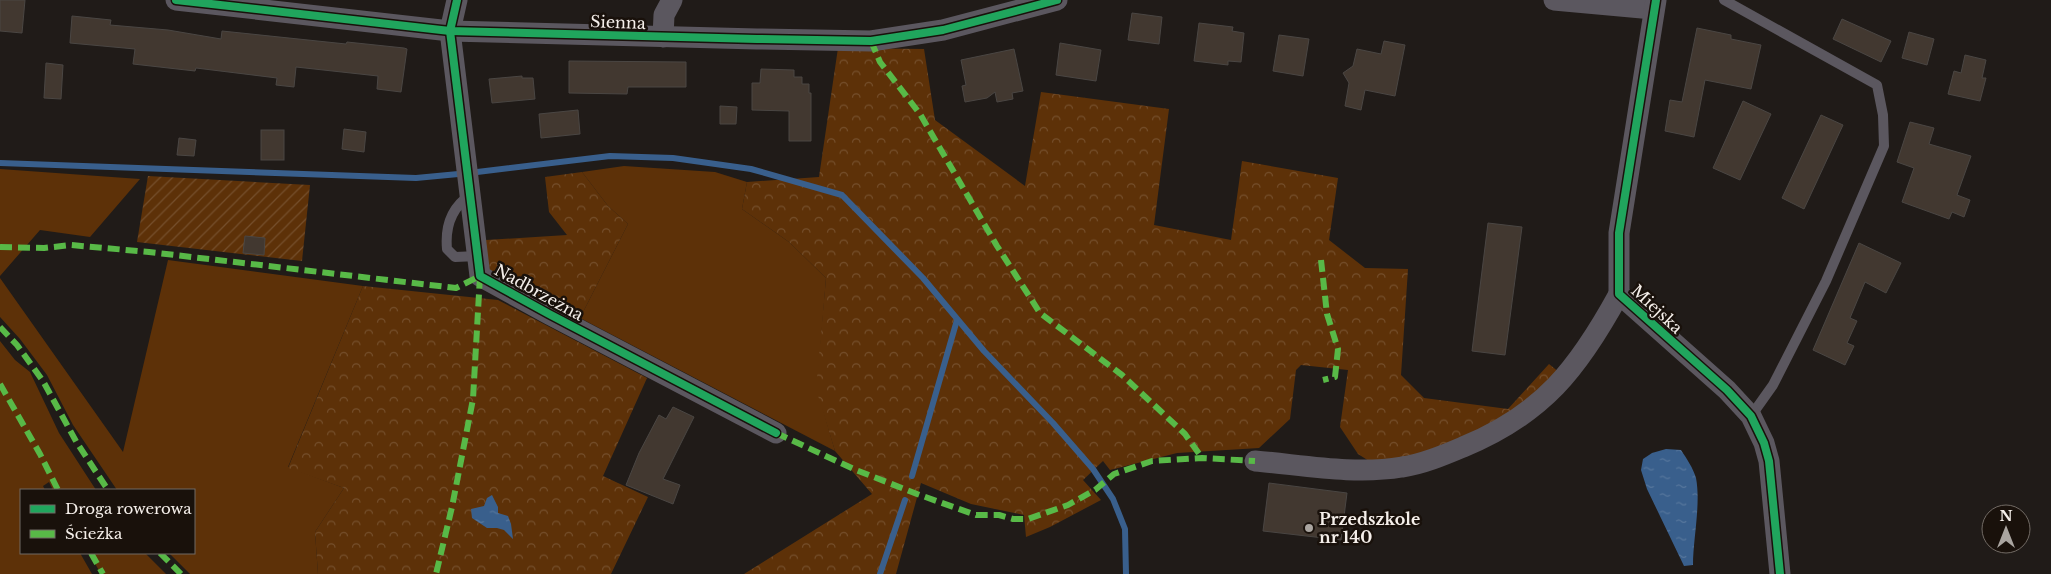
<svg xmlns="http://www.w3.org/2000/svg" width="2051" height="574" font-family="'Libre Baskerville',serif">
  <defs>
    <pattern id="forest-crowns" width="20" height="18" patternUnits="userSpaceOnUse" patternTransform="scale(1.25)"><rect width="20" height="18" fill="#5d3108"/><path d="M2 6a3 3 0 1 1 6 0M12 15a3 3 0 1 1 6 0" fill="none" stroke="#754f2c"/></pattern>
    <pattern id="garden-furrows" width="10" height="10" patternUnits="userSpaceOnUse" patternTransform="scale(1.25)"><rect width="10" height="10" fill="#5d3108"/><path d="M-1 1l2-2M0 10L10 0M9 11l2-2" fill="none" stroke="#754f2c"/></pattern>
    <pattern id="water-ripples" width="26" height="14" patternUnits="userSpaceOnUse" patternTransform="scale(1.25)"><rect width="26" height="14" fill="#395f8c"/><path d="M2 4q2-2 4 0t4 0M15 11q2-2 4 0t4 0" fill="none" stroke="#56769c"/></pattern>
  </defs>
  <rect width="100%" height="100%" fill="#201b18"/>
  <!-- grass -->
  <g fill="#5d3108">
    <path d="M 624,166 L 715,172 L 747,182 L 742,209 L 789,242 L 826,278 L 817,389 L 835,451 L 580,318 L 628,224 L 608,206 L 582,172 Z"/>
    <path d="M 0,169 L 140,179 L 90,237 L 40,230 L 0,276 Z"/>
    <path d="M 168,260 L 363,286 L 288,467 L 344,488 L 315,532 L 318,574 L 190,574 L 169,553 L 194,553 L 194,490 L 117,490 L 73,425 L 47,375 L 20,339 L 0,317 L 0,278 L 123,452 Z"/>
    <path d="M 0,341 L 15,360 L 30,372 L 59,433 L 96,490 L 53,490 L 49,482 L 43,486 L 45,490 L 21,490 L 21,553 L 80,553 L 92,574 L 0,574 Z"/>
    <path d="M 89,553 L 145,553 L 166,574 L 101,574 Z"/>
  </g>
  <!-- forest -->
  <g fill="url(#forest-crowns)">
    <path d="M 838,48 L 924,49 L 935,120 L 1025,186 L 1041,92 L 1169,109 L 1154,225 L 1231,240 L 1242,161 L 1338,178 L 1329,240 L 1365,268 L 1408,269 L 1401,375 L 1424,398 L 1508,409 L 1549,364 L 1560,373 L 1501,423 L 1404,461 L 1369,461 L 1358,454 L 1340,427 L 1348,370 L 1301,365 L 1296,370 L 1290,419 L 1259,448 L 1177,453 L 1110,470 L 1103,461 L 1083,480 L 1101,500 L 1050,527 L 1026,537 L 1024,515 L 971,504 L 921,483 L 896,574 L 744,574 L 872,494 L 835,451 L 816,389 L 826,278 L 789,242 L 742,209 L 747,182 L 819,177 Z"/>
    <path d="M 582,172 L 608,206 L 628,224 L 580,318 L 487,270 L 486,240 L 567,235 L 549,212 L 545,177 Z"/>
    <path d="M 363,286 L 498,300 L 647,378 L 603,476 L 648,497 L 611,574 L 318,574 L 315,532 L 344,488 L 288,468 Z"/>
  </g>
  <!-- garden -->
  <path fill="url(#garden-furrows)" d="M 148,176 L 310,185 L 302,261 L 137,242 Z"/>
  <!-- water -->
  <g fill="url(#water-ripples)">
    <path d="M 1666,449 L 1681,450 C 1687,459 1693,468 1696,478 C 1701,504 1693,539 1693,565 L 1684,566 L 1647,489 L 1641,470 L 1643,459 L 1652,453 Z"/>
    <path d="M 492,495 L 498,507 L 498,513 L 508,516 L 511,524 L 513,539 L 504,530 L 497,528 L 487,528 L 472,518 L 471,509 L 484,506 L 487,498 Z"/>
  </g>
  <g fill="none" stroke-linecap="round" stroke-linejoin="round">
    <!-- stream -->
    <g stroke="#395f8c" stroke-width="6">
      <path d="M 0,163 L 416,178 L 469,173 L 610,156 L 673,158 L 751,169 L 842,195 L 923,278 L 984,351 L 1053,423 L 1093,469 L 1113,499 L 1125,529 L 1126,574"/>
      <path d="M 912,476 L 957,320"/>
      <path d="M 880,574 L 905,500"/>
    </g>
  </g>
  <!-- building -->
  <g fill="#423830" stroke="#4a4643">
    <path d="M 0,0 L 25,0 L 22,33 L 0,31 Z"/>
    <path d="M 1132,13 L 1162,17 L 1159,44 L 1128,40 Z"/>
    <path d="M 72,16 L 111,20 L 110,25 L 168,30 L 221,39 L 222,31 L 346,44 L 347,42 L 404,48 L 407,49 L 401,92 L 377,89 L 378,76 L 296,67 L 294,87 L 276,85 L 277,78 L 196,68 L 195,71 L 133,64 L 135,49 L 70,43 Z"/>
    <path d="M 1842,19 L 1891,41 L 1881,62 L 1833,39 Z"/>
    <path d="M 1199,23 L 1233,27 L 1232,31 L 1244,33 L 1241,62 L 1228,61 L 1228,65 L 1194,61 Z"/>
    <path d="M 1697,28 L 1731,35 L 1731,39 L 1761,45 L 1751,89 L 1705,80 L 1694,137 L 1665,131 L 1670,100 L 1682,102 Z"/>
    <path d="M 1909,32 L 1934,39 L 1927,65 L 1902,58 Z"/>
    <path d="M 1279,35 L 1309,39 L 1303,76 L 1273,71 Z"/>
    <path d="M 1384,41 L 1405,45 L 1395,96 L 1365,90 L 1361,110 L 1345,106 L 1349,83 L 1343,73 L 1353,66 L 1357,49 L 1381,54 Z"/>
    <path d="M 1060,43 L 1101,50 L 1096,81 L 1056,75 Z"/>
    <path d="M 1014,49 L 1023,91 L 1012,93 L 1013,99 L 997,102 L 995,92 L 987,98 L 965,102 L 962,86 L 966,85 L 961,60 Z"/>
    <path d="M 1965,55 L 1986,60 L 1982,78 L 1986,78 L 1980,101 L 1948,94 L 1954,71 L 1961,73 Z"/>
    <path d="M 569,61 L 686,62 L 686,87 L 628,87 L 627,94 L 569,93 Z"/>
    <path d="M 46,63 L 63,65 L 61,99 L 44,98 Z"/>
    <path d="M 761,69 L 794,70 L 794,77 L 802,77 L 802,84 L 809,84 L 809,93 L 811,93 L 811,141 L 789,141 L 789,111 L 752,110 L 752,83 L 760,83 Z"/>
    <path d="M 522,76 L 522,78 L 533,78 L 535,99 L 492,103 L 489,79 Z"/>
    <path d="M 1743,101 L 1771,114 L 1740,180 L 1713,168 Z"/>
    <path d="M 720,106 L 737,107 L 736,124 L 720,124 Z"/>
    <path d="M 578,110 L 580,134 L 541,138 L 539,114 Z"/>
    <path d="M 1821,115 L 1843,125 L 1804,209 L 1782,198 Z"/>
    <path d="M 1910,122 L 1934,128 L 1929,144 L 1971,156 L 1957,195 L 1970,200 L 1964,217 L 1952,212 L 1949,219 L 1902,202 L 1914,168 L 1897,162 Z"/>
    <path d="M 344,129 L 366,132 L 364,152 L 342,149 Z"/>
    <rect x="261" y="130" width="23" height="30"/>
    <path d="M 179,138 L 196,140 L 194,156 L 177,155 Z"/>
    <path d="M 1488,223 L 1522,227 L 1505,355 L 1472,351 Z"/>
    <path d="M 245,236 L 265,238 L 264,255 L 243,253 Z"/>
    <path d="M 1859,243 L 1901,263 L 1886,293 L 1865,282 L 1850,318 L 1857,321 L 1847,343 L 1854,346 L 1845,365 L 1813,350 Z"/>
    <path d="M 673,407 L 694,417 L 663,479 L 680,485 L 673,504 L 626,485 L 639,453 L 659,415 L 666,419 Z"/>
    <path d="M 1269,483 L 1347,493 L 1341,540 L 1263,531 Z"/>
  </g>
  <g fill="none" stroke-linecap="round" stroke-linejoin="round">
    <!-- lane -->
    <g stroke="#5b575f" stroke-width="10">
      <path d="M 1724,0 L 1877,85 L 1883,115 L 1884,146 L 1826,281 L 1773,385 L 1751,416"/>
      <path d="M 470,195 C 451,208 445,227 447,249 L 455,257 L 478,256"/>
    </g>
    <!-- street -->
    <g stroke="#5b575f" stroke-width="21">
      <path d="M 176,0 L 450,31 L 757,39 L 871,41 L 943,30 L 1057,0"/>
      <path d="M 457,0 L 450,31 L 480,276 L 549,314 L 776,433"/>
      <path d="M 1554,0 L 1653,9"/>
      <path d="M 1656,0 L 1619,233 L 1619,294 L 1727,390 L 1751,416 L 1764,443 L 1769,461 L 1780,574"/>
      <path d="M 663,37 L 664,15 L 672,0"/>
      <path d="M 1255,461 C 1303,465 1354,475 1402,467 C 1423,464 1444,455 1463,447 C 1543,414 1578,369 1619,294"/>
    </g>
    <!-- quiet -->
    <g stroke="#58b947" stroke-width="6" stroke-dasharray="12 6" stroke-linecap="butt">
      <path d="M 871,41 L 880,62 L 920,114 L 997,246 L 1040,313 L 1122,375 L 1185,434 L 1202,458"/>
      <path d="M 0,247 L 44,248 L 71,245 L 149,252 L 456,288 L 480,276 L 473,399 L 452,507 L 436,574"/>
      <path d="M 1321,260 L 1327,314 L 1338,349 L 1335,377 L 1323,380"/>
      <path d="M 0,327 L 17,345 L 43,381 L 77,443 L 108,490"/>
      <path d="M 0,384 L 40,454 L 58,490"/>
      <path d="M 776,433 L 856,470 L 917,494 L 976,515 L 999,515 L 1013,519 L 1028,519 L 1068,505 L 1095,490 L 1114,474 L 1152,461 L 1202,458 L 1255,461"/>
      <path d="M 91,553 L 103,574"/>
      <path d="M 160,553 L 181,574"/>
    </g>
    <!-- cycleway casing -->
    <g stroke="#19110b" stroke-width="11">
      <g id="cycleway">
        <path d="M 176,0 L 450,31 L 757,39 L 871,41 L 943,30 L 1057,0"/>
        <path d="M 457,0 L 450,31 L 480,276 L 549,314 L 776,433"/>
        <path d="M 1656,0 L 1619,233 L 1619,294 L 1727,390 L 1751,416 L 1764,443 L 1769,461 L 1780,574"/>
      </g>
    </g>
    <!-- cycleway -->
    <use href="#cycleway" stroke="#20a55d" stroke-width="8"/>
  </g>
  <!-- markers -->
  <circle fill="#aaa5a0" stroke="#19110b" stroke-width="2" cx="1309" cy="528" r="5"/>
  <g text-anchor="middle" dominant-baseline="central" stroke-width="5" stroke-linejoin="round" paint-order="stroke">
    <!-- street labels -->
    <g font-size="16" fill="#f5efea" stroke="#19110b">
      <text transform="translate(618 22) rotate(2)">Sienna</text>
      <text transform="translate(539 292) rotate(29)">Nadbrzeżna</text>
      <text transform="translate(1657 309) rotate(43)">Miejska</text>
    </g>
    <!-- poi labels -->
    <g font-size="16" font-weight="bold" fill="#f5efea" stroke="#19110b" text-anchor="start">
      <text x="1319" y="519">Przedszkole<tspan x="1319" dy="18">nr 140</tspan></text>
    </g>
  </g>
  <!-- legend -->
  <rect x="20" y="489" width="175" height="65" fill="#19110b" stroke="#716a64"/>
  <rect x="30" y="505" width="25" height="8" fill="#20a55d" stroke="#716a64"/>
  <text x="65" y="514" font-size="15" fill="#f5efea">Droga rowerowa</text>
  <rect x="30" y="530" width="25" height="8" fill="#58b947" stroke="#716a64"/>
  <text x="65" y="539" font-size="15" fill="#f5efea">Ścieżka</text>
  <!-- north arrow -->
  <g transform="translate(2006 529)"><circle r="24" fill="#19110b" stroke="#716a64"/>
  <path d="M0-4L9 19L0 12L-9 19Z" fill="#aaa5a0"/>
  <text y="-8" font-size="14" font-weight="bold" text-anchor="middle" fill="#f5efea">N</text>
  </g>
</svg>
